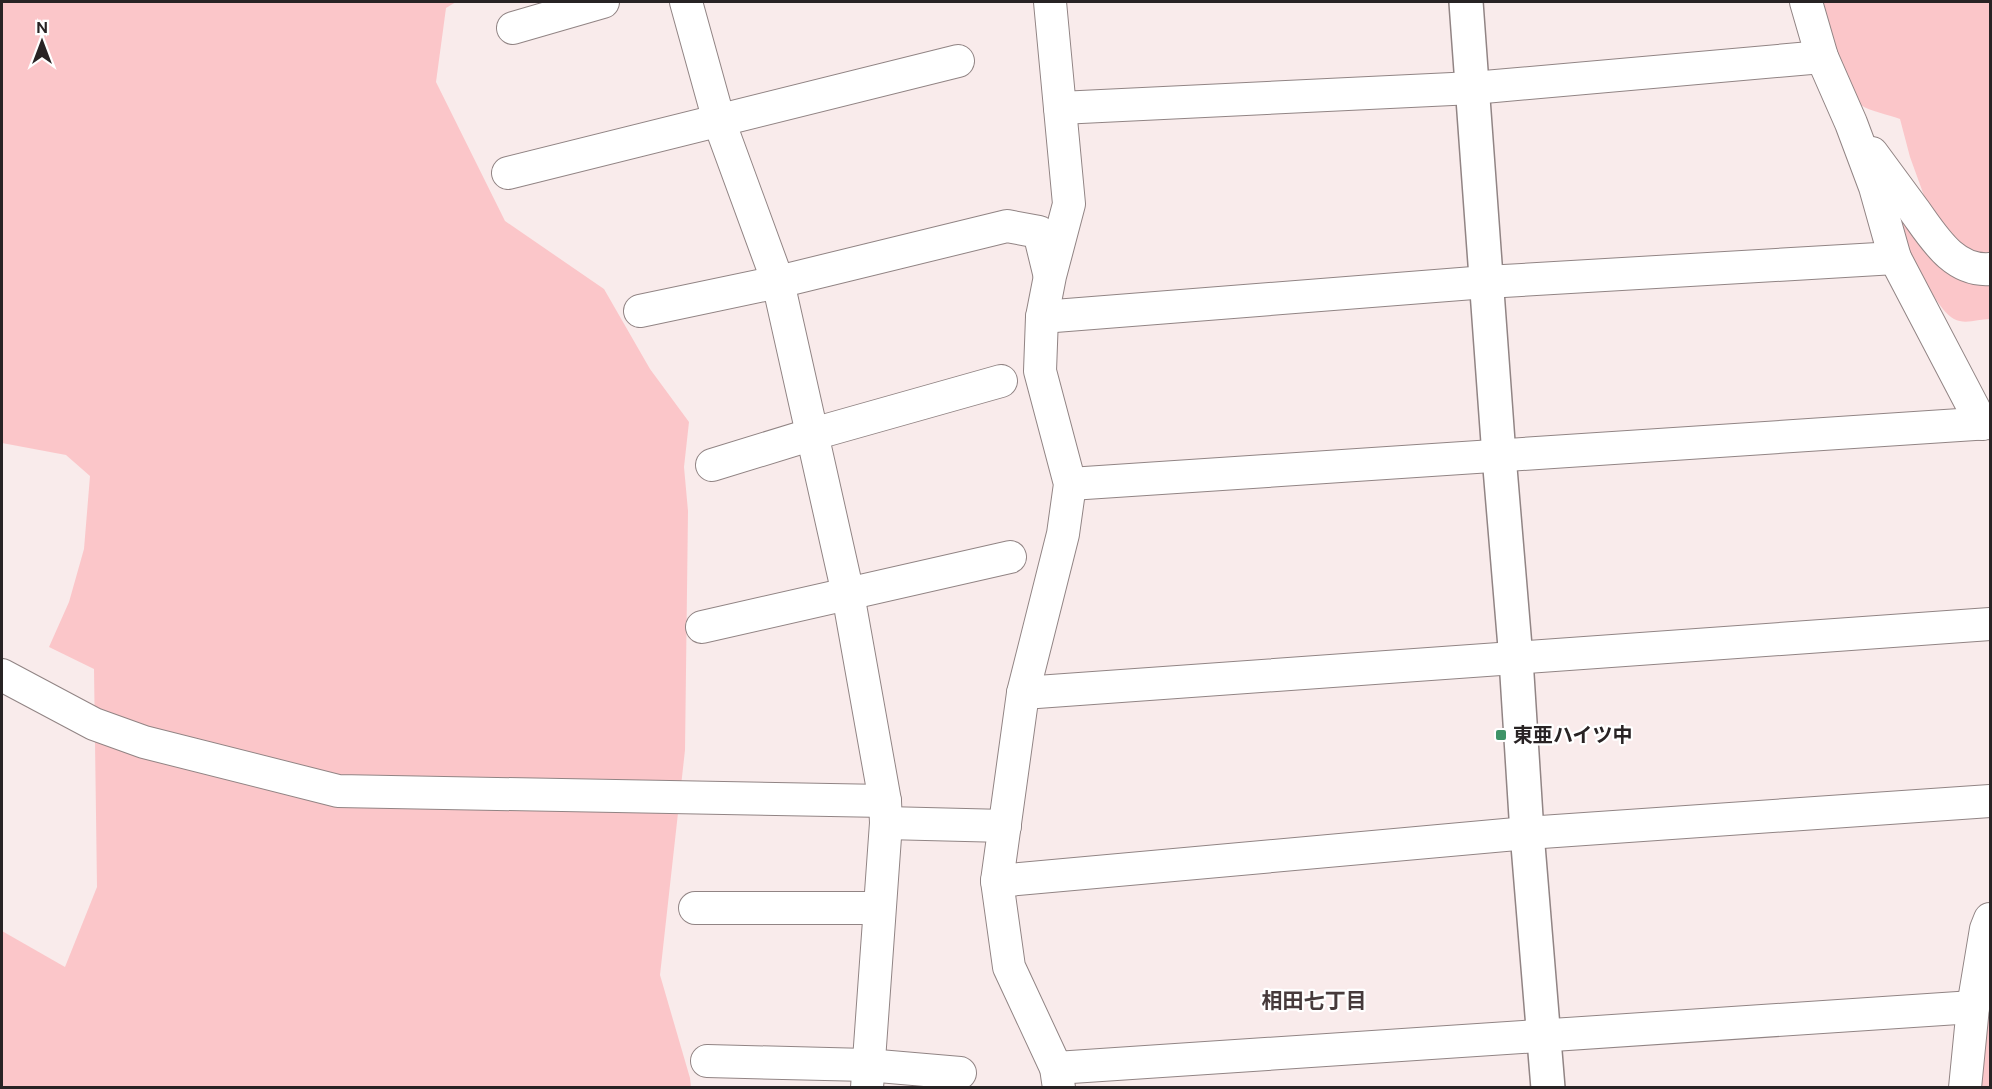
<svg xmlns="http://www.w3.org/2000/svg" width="1992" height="1089" font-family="'DM Sans','Noto Sans JP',sans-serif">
  <rect width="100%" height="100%" fill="#f9ebeb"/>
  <!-- green -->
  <g fill="#fbc6c9">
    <path d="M 2,2 L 456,2 L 446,8 L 436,82 L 505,221 L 604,289 L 650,369 L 689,422 L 684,467 L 688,511 L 685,750 L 660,975 L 690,1078 L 691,1087 L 2,1087 L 2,931 L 65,967 L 97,887 L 94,669 L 49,647 L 69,602 L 84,549 L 90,476 L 66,455 L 2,443 Z"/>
    <path d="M 1823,2 L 1990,2 L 1990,261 L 1965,251 L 1931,215 L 1910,157 L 1900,119 C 1890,115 1869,111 1861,105 C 1843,92 1828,24 1823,2 Z"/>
    <path d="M 1893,200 L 1990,278 L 1990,319 C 1978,319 1965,325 1954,319 C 1936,309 1911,256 1903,236 C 1898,225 1896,212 1893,200 Z"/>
    <path d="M 1990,919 L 1990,1087 L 1965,1088 Z"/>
  </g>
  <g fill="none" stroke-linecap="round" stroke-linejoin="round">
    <!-- minor casing -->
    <g stroke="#918484" stroke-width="34">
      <g id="minor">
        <path d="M 686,2 L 719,121 L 778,282 L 848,594 L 885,801 L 886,823 L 867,1088"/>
        <path d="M 1050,2 L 1069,204 L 1050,276 L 1042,317 L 1040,371 L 1070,484 L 1063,534 L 1023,693 L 997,881 L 1009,967 L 1056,1068 L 1059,1088"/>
        <path d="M 1806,2 L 1822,57 L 1851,123 L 1875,187 L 1895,258 L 1982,424"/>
        <path d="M 513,28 L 603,2"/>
        <path d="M 1060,108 L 1473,88 L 1822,57"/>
        <path d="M 1872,153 C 1886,172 1900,191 1914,210 C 1933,236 1953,272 1990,269"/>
        <path d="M 508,173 L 958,61"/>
        <path d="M 640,311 L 778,282 L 1007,226 L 1039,232 L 1049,273"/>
        <path d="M 1042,317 L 1486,282 L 1895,258"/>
        <path d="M 712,465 L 813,434 L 1001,381"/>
        <path d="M 1070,484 L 1990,423"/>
        <path d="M 702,627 L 1010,557"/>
        <path d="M 2,675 L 94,724 L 144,742 L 338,791 L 885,801"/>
        <path d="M 1023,693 L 1990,624"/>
        <path d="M 886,823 L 1005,826"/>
        <path d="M 997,881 L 1527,833 L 1990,801"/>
        <path d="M 695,908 L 879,908"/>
        <path d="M 707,1061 L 867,1065 L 960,1073"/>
        <path d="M 1056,1068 L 1973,1007"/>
        <path d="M 1965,1088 L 1973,1007 L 1986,929 L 1990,919"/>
      </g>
    </g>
    <!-- tertiary casing -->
    <g stroke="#918484" stroke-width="36">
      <path id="tertiary" d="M 1466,2 L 1499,456 L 1516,659 L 1527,833 L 1548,1088"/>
    </g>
    <!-- minor -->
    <use href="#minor" stroke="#fff" stroke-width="32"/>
    <!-- tertiary -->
    <use href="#tertiary" stroke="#fff" stroke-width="33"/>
  </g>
  <!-- markers -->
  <rect fill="#3e9367" stroke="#fff" stroke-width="2" x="1495" y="729" width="12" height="12" rx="3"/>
  <g text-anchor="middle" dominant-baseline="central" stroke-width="4.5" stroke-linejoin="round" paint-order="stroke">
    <!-- poi labels -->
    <g font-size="20" font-weight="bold" fill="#282324" stroke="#fff" text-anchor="start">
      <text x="1513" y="735">東亜ハイツ中</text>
    </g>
    <!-- neighbourhood labels -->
    <g font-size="21" font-weight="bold" fill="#463a3b" stroke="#fff">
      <text x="1314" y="1001">相田七丁目</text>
    </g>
  </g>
  <!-- border -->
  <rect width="1992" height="1089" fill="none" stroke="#282324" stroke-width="6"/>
  <!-- north arrow -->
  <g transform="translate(42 42)" stroke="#ffffff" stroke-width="4.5" paint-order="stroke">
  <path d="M0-4.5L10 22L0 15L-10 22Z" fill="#282324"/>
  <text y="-9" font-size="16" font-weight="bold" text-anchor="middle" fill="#282324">N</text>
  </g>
</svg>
